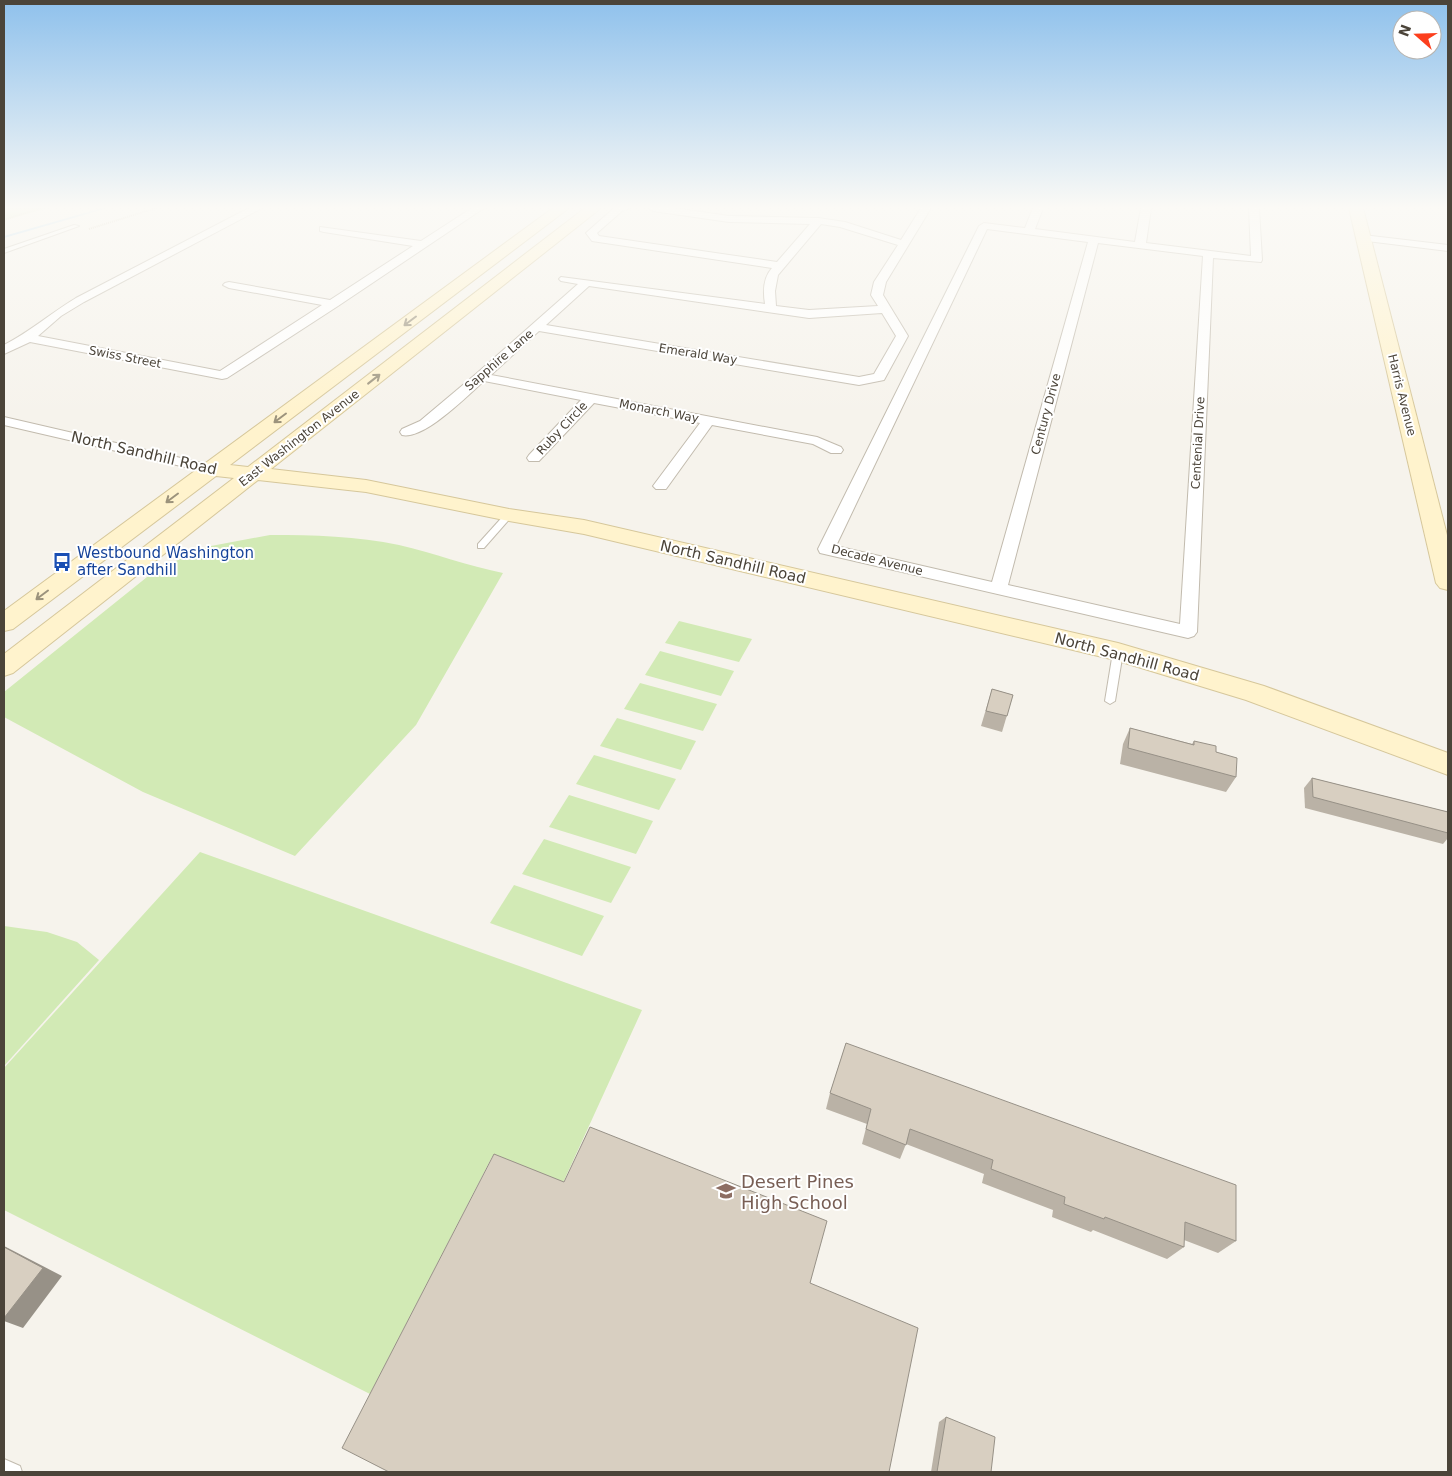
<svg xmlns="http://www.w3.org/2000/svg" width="1452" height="1476" font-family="'DejaVu Sans',sans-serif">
  <rect width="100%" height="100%" fill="#f6f3ec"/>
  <!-- green -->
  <g fill="#d2eab5">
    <path d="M 4,208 L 49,208 L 4,220 Z"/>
    <path d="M 270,535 C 314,535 357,536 399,545 C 434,553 468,566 503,573 L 416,725 L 295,856 L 143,792 L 4,717 L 4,692 L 157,569 L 211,546 Z"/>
    <path d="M 679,621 L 752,639 L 739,662 L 665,643 Z"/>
    <path d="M 660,651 L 734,671 L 721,696 L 645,675 Z"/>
    <path d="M 640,683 L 717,704 L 703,731 L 624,709 Z"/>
    <path d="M 617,718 L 696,741 L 681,770 L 600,746 Z"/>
    <path d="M 594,755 L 676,779 L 659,810 L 576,784 Z"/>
    <path d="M 569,795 L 653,821 L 636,854 L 549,827 Z"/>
    <path d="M 544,839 L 631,867 L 611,903 L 522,874 Z"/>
    <path d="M 200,852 L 642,1010 L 562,1185 L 492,1157 L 370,1394 L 4,1210 L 4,1068 Z"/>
    <path d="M 514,885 L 604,916 L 582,956 L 490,923 Z"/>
    <path d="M 4,926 L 47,932 L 77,942 L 99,960 L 4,1066 Z"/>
  </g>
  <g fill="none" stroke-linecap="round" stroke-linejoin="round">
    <!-- stream -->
    <path fill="#a9d4f2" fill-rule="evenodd" d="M 102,208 L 108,208 L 4,238 L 4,236 Z"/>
    <!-- lane casing -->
    <g stroke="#c2bbae" stroke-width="2">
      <g id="lane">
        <path d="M 74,225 L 79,226 L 4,253 L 4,249 Z"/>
        <path d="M 506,513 L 509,513 L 513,515 L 484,548 L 478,548 L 478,544 Z"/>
        <path d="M 1118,649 L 1123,652 L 1115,701 L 1110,704 L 1105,701 L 1113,652 Z"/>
        <path d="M 4,1459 L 20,1466 L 22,1472 L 4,1472 Z"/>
      </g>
    </g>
    <!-- street casing -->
    <g stroke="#c2bbae" stroke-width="2">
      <g id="street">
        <path d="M 249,208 L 262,208 L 84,302 L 61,316 L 38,336 L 220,371 L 322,305 L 229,288 L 223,285 L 225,283 L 229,282 L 330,300 L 413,246 L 324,232 L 320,231 L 320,227 L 421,241 L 472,208 L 484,208 L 338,306 L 227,378 L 222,379 L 30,342 L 4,354 L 4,345 C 30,332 51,313 76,298 Z"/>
        <path d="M 614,208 L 630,208 L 622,211 L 597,233 L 599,236 L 777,262 L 810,224 L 729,222 L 653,211 L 648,208 L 674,208 L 729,216 L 818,218 L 845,222 L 901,240 L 921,208 L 931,208 L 886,282 L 883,295 L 908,336 L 884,380 L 859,385 L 539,331 L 491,375 L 817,437 L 841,447 L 843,450 L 841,453 L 831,453 L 813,444 L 712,425 L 666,489 L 656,489 L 653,486 L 700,423 L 594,403 L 539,461 L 529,461 L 527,458 L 529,455 L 581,400 L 484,381 C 467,396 424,440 402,435 L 400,432 L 402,429 L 420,421 L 476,374 L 578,284 L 561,281 L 559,279 L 561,277 L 765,304 C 763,292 763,278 772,268 L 592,241 L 586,233 ZM 821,224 L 840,227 L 898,245 L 874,282 L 871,295 L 878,306 L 809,310 L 776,306 L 775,291 L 778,275 ZM 589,286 L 809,318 L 882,313 L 896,336 L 874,374 L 859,377 L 546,325 Z"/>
        <path d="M 1033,208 L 1043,208 L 1035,229 L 1135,242 L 1141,208 L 1151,208 L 1146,243 L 1251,256 L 1249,208 L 1259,208 L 1262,260 L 1261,262 L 1213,258 L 1197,632 L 1194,636 L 1188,638 L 820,553 L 818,549 L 979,226 L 984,223 L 1025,228 ZM 987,229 L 1088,242 L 992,582 L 836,546 ZM 1098,243 L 1203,256 L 1180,624 L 1008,585 Z"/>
        <path d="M 1363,235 L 1448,245 L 1448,251 L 1359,240 L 1358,238 L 1359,236 Z"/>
        <path d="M 4,417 L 211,465 L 216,466 L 218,469 L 216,472 L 211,473 L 4,425 Z"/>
      </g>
    </g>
    <!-- secondary casing -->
    <g stroke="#d6c79b" stroke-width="2">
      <g id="secondary">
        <path d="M 553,208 L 569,208 L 230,465 L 248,467 L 585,208 L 601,208 L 271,469 L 366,480 L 509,509 L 584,520 L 1118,643 L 1264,686 L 1448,753 L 1448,775 L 1246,700 L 1115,660 L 584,534 L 509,521 L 366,492 L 258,480 L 13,673 L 4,676 L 4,654 L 234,478 L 216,476 L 13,629 L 4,631 L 4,611 Z"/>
        <path d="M 1349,208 L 1363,208 L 1448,539 L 1448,590 L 1440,588 L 1436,583 Z"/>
      </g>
    </g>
    <!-- path -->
    <g stroke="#c4b79f" stroke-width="2" stroke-dasharray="1 1" stroke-linecap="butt">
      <path d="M 4,220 L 41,208"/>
      <path d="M 89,229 L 156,208"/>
    </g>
    <!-- lane -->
    <use href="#lane" fill="#fff" fill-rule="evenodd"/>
    <!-- street -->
    <use href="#street" fill="#fff" fill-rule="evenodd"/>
    <!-- secondary -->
    <use href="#secondary" fill="#fff3cd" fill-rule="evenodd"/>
  </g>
  <!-- wall -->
  <g fill="#bab2a6">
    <path d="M 992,689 L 1013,695 L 1002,732 L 981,726 Z"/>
    <path d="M 1130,728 L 1192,744 L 1194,741 L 1216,752 L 1236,777 L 1226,792 L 1120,764 L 1123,744 Z"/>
    <path d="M 1312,778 L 1448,812 L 1448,838 L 1443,844 L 1305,808 L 1304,788 Z"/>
    <path d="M 846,1043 L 1236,1241 L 1218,1253 L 1184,1240 L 1184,1247 L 1167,1259 L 1093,1230 L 1091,1232 L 1052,1217 L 1053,1210 L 982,1183 L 984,1174 L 906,1144 L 900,1159 L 862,1144 L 867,1124 L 826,1109 L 830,1093 Z"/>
    <path d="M 946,1417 L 991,1472 L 931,1472 L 939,1422 Z"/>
  </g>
  <!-- shaded-wall -->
  <path fill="#979187" d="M 4,1246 L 62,1276 L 23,1328 L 4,1321 Z"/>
  <!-- building -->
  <g fill="#d8cfc1" stroke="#979187">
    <path d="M 992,689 L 1013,695 L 1007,716 L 986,711 Z"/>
    <path d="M 1130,728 L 1194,745 L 1194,741 L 1216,746 L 1216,752 L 1237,758 L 1236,777 L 1128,748 Z"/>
    <path d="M 1312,778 L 1448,812 L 1448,833 L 1313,797 Z"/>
    <path d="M 846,1043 L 1236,1185 L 1236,1241 L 1185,1222 L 1184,1247 L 1105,1217 L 1104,1219 L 1064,1204 L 1065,1197 L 991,1169 L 993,1160 L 910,1129 L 906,1145 L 866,1129 L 871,1109 L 830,1093 Z"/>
    <path d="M 590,1127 L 827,1221 L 810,1283 L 918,1328 L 889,1472 L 389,1472 L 342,1448 L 494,1154 L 564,1182 Z"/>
    <path d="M 4,1247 L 43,1268 L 4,1318 Z"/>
    <path d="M 946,1417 L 995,1437 L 991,1472 L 937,1472 Z"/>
  </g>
  <!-- one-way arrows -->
  <defs><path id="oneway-shaft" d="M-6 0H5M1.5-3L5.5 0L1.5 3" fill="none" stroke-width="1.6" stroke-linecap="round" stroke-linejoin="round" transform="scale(1.25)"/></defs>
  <g stroke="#9c937c">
    <use href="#oneway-shaft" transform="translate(410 321) rotate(143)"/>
    <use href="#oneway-shaft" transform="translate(374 379) rotate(-38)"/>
    <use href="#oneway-shaft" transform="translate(280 418) rotate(143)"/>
    <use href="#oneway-shaft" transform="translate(172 498) rotate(143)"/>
    <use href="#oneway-shaft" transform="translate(42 595) rotate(143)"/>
  </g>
  <!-- sky -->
  <linearGradient id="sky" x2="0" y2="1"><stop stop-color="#8fc1ec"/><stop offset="0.5" stop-color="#fbfaf6"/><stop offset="1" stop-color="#fbfaf6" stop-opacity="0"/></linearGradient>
  <rect width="1452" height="415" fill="url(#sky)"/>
  <!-- icons -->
  <defs>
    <g id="bus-bare" transform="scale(1.5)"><path d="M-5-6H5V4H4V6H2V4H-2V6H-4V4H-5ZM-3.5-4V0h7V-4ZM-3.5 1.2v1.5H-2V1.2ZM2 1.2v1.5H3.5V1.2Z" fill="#1a4fb4" stroke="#fff" stroke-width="2.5" paint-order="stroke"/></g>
    <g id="school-bare" transform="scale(1.5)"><path d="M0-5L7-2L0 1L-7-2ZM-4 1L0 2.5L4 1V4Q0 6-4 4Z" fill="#8d6e63" stroke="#fff" stroke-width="2.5" paint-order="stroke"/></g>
  </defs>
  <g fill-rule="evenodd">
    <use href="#bus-bare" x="62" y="562"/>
    <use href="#school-bare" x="726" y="1191"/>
  </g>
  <g text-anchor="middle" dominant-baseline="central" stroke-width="4" stroke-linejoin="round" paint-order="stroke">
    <!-- far-street labels -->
    <g font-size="12" fill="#4b4439" stroke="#fff">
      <text transform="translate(698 354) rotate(9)">Emerald Way</text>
      <text transform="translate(125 357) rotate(11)">Swiss Street</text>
      <text transform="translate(499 360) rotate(-41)">Sapphire Lane</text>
      <text transform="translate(1402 395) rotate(76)">Harris Avenue</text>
      <text transform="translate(659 411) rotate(11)">Monarch Way</text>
      <text transform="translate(1046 414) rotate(-75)">Century Drive</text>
      <text transform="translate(562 428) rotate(-47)">Ruby Circle</text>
      <text transform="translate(299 438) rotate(-38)">East Washington Avenue</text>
      <text transform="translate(1198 443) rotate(-87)">Centenial Drive</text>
      <text transform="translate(877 560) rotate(14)">Decade Avenue</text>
    </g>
    <!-- street labels -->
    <g font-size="15" fill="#4b4439" stroke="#fff">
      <text transform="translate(144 453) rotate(13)">North Sandhill Road</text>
      <text transform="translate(733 562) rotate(13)">North Sandhill Road</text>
      <text transform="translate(1127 657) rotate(15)">North Sandhill Road</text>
    </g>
    <!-- transit labels -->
    <g font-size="15" fill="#164399" stroke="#fff" text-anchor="start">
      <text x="77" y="553">Westbound Washington<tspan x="77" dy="17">after Sandhill</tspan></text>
    </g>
    <!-- near-education labels -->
    <g font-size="18" fill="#785e54" stroke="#fff" text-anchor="start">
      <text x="741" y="1181">Desert Pines<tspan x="741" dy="21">High School</tspan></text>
    </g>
  </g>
  <!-- border -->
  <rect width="1452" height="1476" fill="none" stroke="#4b4439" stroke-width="10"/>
  <!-- north arrow -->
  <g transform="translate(1417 35) rotate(290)"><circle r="24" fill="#ffffff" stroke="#b7b4b0"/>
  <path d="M0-4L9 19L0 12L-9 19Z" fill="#fc3f1d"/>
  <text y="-8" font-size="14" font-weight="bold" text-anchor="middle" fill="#4b4439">N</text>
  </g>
</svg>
